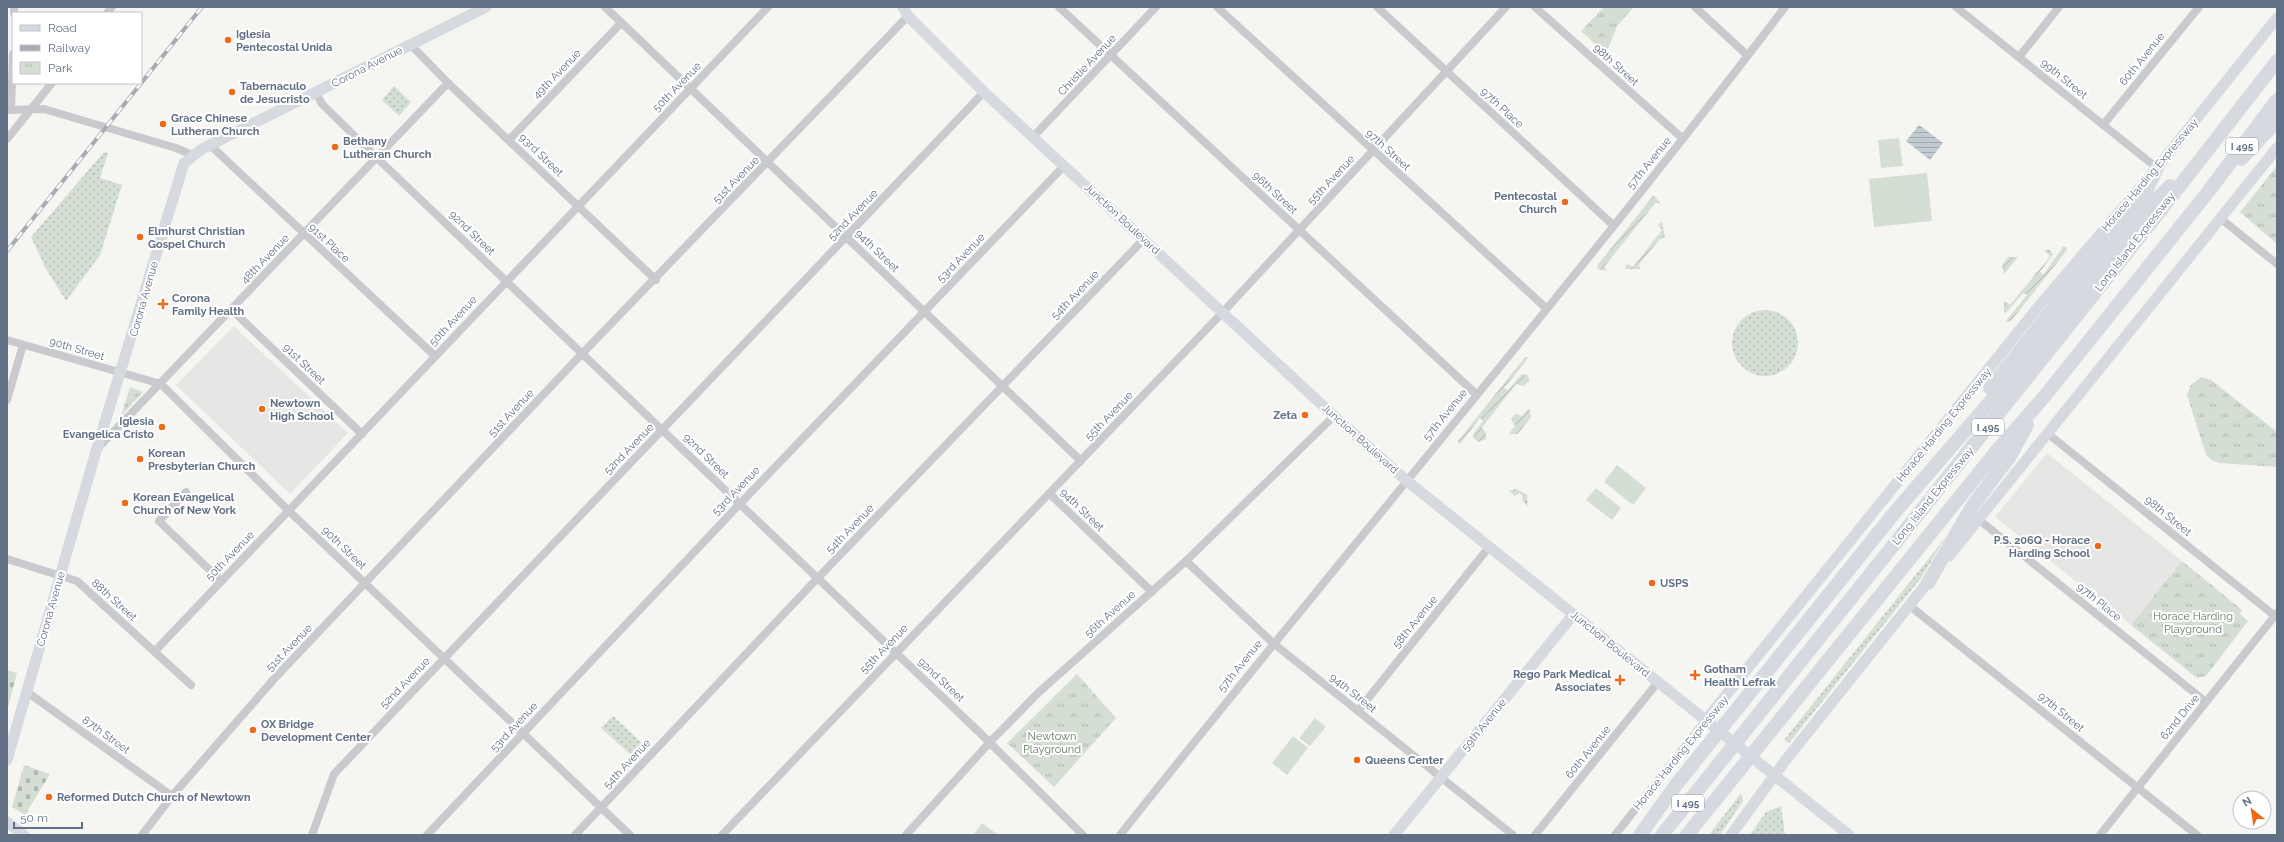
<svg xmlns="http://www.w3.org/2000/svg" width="2284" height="842" font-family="Raleway,sans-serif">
  <defs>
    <pattern id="grass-dots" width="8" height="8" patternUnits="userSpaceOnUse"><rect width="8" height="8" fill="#d5ded2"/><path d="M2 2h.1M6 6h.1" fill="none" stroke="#b0b8b0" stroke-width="1.8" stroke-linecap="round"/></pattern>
    <pattern id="cemetery-stones" width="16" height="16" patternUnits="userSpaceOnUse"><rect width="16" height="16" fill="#d5ded2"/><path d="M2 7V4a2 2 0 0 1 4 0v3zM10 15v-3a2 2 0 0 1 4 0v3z" fill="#b0b8b0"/></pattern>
    <pattern id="park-tufts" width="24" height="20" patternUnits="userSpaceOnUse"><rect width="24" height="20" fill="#d5ded2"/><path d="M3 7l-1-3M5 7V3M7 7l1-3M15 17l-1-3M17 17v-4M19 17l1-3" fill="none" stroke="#b0b8b0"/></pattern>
    <pattern id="garden-furrows" width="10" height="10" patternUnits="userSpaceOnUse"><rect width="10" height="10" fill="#d5ded2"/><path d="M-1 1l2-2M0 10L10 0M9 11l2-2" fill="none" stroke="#b0b8b0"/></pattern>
    <pattern id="water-rules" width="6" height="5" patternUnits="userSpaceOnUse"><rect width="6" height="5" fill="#c3cbd2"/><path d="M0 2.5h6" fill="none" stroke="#a2a9b0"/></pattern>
  </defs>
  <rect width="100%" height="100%" fill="#f5f6f2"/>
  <!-- built -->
  <g fill="#e6e6e5">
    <path d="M 234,326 L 348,433 L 290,494 L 176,385 Z"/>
    <path d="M 2047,453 L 2182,561 L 2131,625 L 1995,517 Z"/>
  </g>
  <!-- grass -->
  <g fill="url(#grass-dots)">
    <path d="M 394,86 L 411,102 L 399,116 L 382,100 Z"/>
    <path d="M 104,152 L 108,153 L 100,178 L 122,185 L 100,255 L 66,301 L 45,267 L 31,237 Z"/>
    <circle cx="1765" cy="343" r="33"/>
    <path d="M 1516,489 L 1527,495 L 1528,506 L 1522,501 L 1523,496 L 1519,493 L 1515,496 L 1509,491 Z"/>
    <path d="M 1945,538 L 1921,578 L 1789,743 L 1784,740 Z"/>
    <path d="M 613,716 L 643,744 L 632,756 L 601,728 Z"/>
    <path d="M 1741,793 L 1743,801 L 1720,835 L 1709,835 Z"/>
    <path d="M 1781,806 L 1785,835 L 1750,835 L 1766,812 Z"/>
  </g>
  <!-- cemetery -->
  <g fill="url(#cemetery-stones)">
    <path d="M 7,670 L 17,673 L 7,711 Z"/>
    <path d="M 24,765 L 50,774 L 25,815 L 12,807 Z"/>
  </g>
  <!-- park -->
  <g fill="url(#park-tufts)">
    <path d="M 1604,7 L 1634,7 L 1617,26 L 1606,54 L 1581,31 Z"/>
    <path d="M 2277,166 L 2277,242 L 2276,243 L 2240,212 Z"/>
    <path d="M 2201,377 L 2211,380 L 2277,432 L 2277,467 L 2221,463 L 2213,461 L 2206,455 L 2187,395 L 2190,386 Z"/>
    <path d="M 130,387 L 143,392 L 121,416 Z"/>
    <path d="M 2182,561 L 2242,610 L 2240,614 L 2248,621 L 2206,676 L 2197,678 L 2131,625 Z"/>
    <path d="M 1077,674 L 1116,718 L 1054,787 L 1007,743 Z"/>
  </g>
  <!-- garden -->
  <g fill="url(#garden-furrows)">
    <path d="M 1653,196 L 1655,196 L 1661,205 L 1656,202 L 1604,267 L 1607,271 L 1598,269 L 1597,266 Z"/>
    <path d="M 1662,222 L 1665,237 L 1660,239 L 1639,264 L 1640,269 L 1625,269 L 1627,264 L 1633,267 L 1662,230 L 1658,225 Z"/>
    <path d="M 2063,247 L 2066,247 L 2067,250 L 2011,321 L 2005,322 L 2027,295 L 2023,293 L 2006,313 L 2004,312 L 2004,301 L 2010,305 L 2048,259 L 2050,256 L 2044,250 L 2050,250 L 2053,254 L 2040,272 L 2043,275 Z"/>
    <path d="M 2008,257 L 2018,257 L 2004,274 L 2002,265 Z"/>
    <path d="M 1525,357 L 1529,357 L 1504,388 L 1508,390 L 1522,374 L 1528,375 L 1529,381 L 1523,386 L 1516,384 L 1484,425 L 1482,428 L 1486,433 L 1486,439 L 1479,442 L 1473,438 L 1474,433 L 1483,421 L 1480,418 L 1460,444 L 1458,443 L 1458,441 Z"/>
    <path d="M 1529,408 L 1531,417 L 1518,434 L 1509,434 L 1515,426 L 1511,419 L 1516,414 L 1522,416 Z"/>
  </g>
  <!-- pitch -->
  <g fill="#d5ded2">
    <path d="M 1609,7 L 1632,7 L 1617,24 L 1604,13 Z"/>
    <path d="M 1899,138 L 1903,166 L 1881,168 L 1878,140 Z"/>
    <path d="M 1927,173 L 1932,221 L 1874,227 L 1869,179 Z"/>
    <path d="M 1617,465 L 1646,488 L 1633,505 L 1604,482 Z"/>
    <path d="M 1596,488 L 1621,508 L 1612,520 L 1586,500 Z"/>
    <path d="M 1315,718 L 1326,727 L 1310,746 L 1299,738 Z"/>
    <path d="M 1293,736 L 1308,748 L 1287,775 L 1272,763 Z"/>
    <path d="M 982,823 L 998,835 L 973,835 Z"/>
  </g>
  <!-- water -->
  <path fill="url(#water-rules)" d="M 1919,125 L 1943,143 L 1930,160 L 1906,141 Z"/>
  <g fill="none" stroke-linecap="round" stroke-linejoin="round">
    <!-- street -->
    <g stroke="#c8cace" stroke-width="8">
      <path d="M 14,7 L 14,13"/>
      <path d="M 605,7 L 1081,461"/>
      <path d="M 1059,7 L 1476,394"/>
      <path d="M 1217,7 L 1546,308"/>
      <path d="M 1377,7 L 1613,225"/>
      <path d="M 1535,7 L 1682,138"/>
      <path d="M 1695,7 L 1747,55"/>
      <path d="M 1956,7 L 2157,168"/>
      <path d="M 107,13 L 112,7"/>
      <path d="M 411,45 L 448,83 L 656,280"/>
      <path d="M 2019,57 L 2059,7"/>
      <path d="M 316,93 L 322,104 L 377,158 L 980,733 L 1083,835"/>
      <path d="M 11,109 L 13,54"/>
      <path d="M 7,110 L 44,109 L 176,148 L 192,155"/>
      <path d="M 2103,125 L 2199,7"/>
      <path d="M 1033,137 L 1156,7"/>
      <path d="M 7,139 L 52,83"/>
      <path d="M 509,140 L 621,23"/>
      <path d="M 210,145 L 435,356"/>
      <path d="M 2220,218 L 2277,264"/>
      <path d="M 232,310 L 362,434"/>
      <path d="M 7,340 L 161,384 L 289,511 L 630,835"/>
      <path d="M 7,400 L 23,345"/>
      <path d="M 2047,433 L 2275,616"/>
      <path d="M 98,448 L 448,83"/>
      <path d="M 186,492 L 159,521 L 221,581"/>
      <path d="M 1050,494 L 1152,592"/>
      <path d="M 1978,519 L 2206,702"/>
      <path d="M 7,559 L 77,581 L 191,685"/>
      <path d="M 1186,561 L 1273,643 L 1513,835"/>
      <path d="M 1910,606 L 2197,835"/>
      <path d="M 155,651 L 768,7"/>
      <path d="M 27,692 L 172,796"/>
      <path d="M 1358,711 L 1489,547"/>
      <path d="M 142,835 L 172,796 L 274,679 L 576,360 L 908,16"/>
      <path d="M 312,835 L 334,774 L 984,92"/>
      <path d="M 427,835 L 734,510 L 1064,166"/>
      <path d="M 575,835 L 812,584 L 1144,239"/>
      <path d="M 722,835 L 1223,312 L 1506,7"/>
      <path d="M 906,835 L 990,742 L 1038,693 L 1186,561 L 1334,416"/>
      <path d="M 1120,835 C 1340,558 1570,289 1785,7"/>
      <path d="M 1535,835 L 1658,682"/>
      <path d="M 1615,835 L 1706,720"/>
      <path d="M 2100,835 L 2277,613"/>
    </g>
    <!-- secondary -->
    <g stroke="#d6d9df" stroke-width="11">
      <path d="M 903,7 L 908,16 L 984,92 L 1334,416 L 1407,481 L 1849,835"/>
      <path d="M 1949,556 L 2277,148"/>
      <path d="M 1706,720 L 2039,306 L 2157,168 L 2277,18"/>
      <path d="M 7,760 L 97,448 L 184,163 L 202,149 L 486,7"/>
      <path d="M 7,822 L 24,835"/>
      <path d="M 1394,835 L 1573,615"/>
      <path d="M 1731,835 L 1785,761 L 1932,577"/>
    </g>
    <!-- highway -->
    <g stroke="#d6d9df" stroke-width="14">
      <path d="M 2241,159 L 2277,121"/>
      <path d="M 1990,388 L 2144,195 L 2157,168"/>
      <path d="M 1928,583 L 1971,508 L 2010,456 L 2027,425"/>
      <path d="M 1640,835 L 1676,785 L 1895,512 L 2052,330 L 2154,202 L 2170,186"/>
      <path d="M 1662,835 L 2161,210 L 2277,61"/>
      <path d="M 1687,835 L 2000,447 L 2044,397 L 2208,192 L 2277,100"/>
    </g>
    <!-- rail casing -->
    <g stroke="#a7abb2" stroke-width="4">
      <path id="rail" d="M 7,251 L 202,7"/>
    </g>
    <!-- rail -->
    <use href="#rail" stroke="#fff" stroke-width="2.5" stroke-dasharray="8" stroke-linecap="butt"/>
  </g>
  <!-- markers -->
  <g fill="#ee6a19" stroke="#fff" stroke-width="1.5">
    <circle cx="228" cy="40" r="4"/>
    <circle cx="232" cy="92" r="4"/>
    <circle cx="163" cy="124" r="4"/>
    <circle cx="335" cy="147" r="4"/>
    <circle cx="1565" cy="202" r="4"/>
    <circle cx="140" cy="237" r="4"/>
    <path d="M161 298h4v4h4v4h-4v4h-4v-4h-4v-4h4z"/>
    <circle cx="262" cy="409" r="4"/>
    <circle cx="1305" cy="415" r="4"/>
    <circle cx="162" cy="427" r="4"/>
    <circle cx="140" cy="459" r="4"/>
    <circle cx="125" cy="503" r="4"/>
    <circle cx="2098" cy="546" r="4"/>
    <circle cx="1652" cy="583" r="4"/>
    <path d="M1693 669h4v4h4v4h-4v4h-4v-4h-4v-4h4z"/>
    <path d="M1618 674h4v4h4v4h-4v4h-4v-4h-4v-4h4z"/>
    <circle cx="253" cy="730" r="4"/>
    <circle cx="1357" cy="760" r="4"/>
    <circle cx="49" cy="797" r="4"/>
  </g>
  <g text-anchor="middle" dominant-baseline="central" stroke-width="4" stroke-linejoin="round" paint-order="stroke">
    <!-- shield labels -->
    <g fill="#fff" stroke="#919baa" stroke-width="1">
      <rect x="2226" y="138" width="32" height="16" rx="3"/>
      <rect x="1972" y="419" width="32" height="16" rx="3"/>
      <rect x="1672" y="795" width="32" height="16" rx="3"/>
    </g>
    <g font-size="10" font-weight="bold" fill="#627085">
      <text x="2242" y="146">I 495</text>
      <text x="1988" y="427">I 495</text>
      <text x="1688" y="803">I 495</text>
    </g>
    <!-- poi labels -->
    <g font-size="11" font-weight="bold" fill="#627085" stroke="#fff" text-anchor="start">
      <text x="236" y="34">Iglesia<tspan x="236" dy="13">Pentecostal Unida</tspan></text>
      <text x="240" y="86">Tabernaculo<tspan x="240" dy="13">de Jesucristo</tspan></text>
      <text x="171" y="118">Grace Chinese<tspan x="171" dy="13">Lutheran Church</tspan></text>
      <text x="343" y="141">Bethany<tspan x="343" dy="13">Lutheran Church</tspan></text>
      <text x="1557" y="196" text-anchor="end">Pentecostal<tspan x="1557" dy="13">Church</tspan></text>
      <text x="148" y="231">Elmhurst Christian<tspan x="148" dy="13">Gospel Church</tspan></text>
      <text x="172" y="298">Corona<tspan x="172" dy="13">Family Health</tspan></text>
      <text x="270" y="403">Newtown<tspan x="270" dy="13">High School</tspan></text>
      <text x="1297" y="415" text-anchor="end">Zeta</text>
      <text x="154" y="421" text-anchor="end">Iglesia<tspan x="154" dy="13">Evangelica Cristo</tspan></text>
      <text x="148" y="453">Korean<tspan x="148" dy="13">Presbyterian Church</tspan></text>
      <text x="133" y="497">Korean Evangelical<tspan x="133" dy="13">Church of New York</tspan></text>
      <text x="2090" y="540" text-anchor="end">P.S. 206Q - Horace<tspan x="2090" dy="13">Harding School</tspan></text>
      <text x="1660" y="583">USPS</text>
      <text x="1704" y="669">Gotham<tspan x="1704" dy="13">Health Lefrak</tspan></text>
      <text x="1611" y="674" text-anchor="end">Rego Park Medical<tspan x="1611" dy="13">Associates</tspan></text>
      <text x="261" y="724">OX Bridge<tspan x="261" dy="13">Development Center</tspan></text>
      <text x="1365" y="760">Queens Center</text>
      <text x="57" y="797">Reformed Dutch Church of Newtown</text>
    </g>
    <!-- street labels -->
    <g font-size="11" fill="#627085" stroke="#fff">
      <text transform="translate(2142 59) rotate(-51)">60th Avenue</text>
      <text transform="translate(1087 65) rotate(-47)">Christie Avenue</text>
      <text transform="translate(1616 65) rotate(42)">98th Street</text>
      <text transform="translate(367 67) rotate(-27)">Corona Avenue</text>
      <text transform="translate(557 74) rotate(-46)">49th Avenue</text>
      <text transform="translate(2064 79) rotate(39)">99th Street</text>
      <text transform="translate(677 87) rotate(-46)">50th Avenue</text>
      <text transform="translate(1502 108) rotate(43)">97th Place</text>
      <text transform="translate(1388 150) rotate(42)">97th Street</text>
      <text transform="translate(541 155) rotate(44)">93rd Street</text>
      <text transform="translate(1649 163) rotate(-51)">57th Avenue</text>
      <text transform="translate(2150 175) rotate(-50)">Horace Harding Expressway</text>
      <text transform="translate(736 180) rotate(-46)">51st Avenue</text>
      <text transform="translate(1331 180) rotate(-47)">55th Avenue</text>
      <text transform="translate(1275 193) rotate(43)">96th Street</text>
      <text transform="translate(853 215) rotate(-46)">52nd Avenue</text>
      <text transform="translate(1122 219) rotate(43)">Junction Boulevard</text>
      <text transform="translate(472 233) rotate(44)">92nd Street</text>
      <text transform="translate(2135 242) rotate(-52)">Long Island Expressway</text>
      <text transform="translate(329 243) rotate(43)">91st Place</text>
      <text transform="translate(877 251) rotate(44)">94th Street</text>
      <text transform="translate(961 258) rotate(-46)">53rd Avenue</text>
      <text transform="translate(265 259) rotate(-46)">48th Avenue</text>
      <text transform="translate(1075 295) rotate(-46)">54th Avenue</text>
      <text transform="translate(144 299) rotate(-74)">Corona Avenue</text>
      <text transform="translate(453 321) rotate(-47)">50th Avenue</text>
      <text transform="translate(77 349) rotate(16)">90th Street</text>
      <text transform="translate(304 364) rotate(44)">91st Street</text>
      <text transform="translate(511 413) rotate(-47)">51st Avenue</text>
      <text transform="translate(1445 415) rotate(-51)">57th Avenue</text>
      <text transform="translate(1109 416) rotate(-46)">55th Avenue</text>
      <text transform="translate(1944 425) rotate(-51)">Horace Harding Expressway</text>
      <text transform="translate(1360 439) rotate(42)">Junction Boulevard</text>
      <text transform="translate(629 449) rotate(-46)">52nd Avenue</text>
      <text transform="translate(706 456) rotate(44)">92nd Street</text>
      <text transform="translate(736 491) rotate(-46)">53rd Avenue</text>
      <text transform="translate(1933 496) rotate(-51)">Long Island Expressway</text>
      <text transform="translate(1082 510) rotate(44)">94th Street</text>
      <text transform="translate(2168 516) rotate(39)">98th Street</text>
      <text transform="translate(850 529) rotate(-46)">54th Avenue</text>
      <text transform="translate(344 548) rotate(44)">90th Street</text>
      <text transform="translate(230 556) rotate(-46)">50th Avenue</text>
      <text transform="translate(114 600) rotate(42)">88th Street</text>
      <text transform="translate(2099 602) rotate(39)">97th Place</text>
      <text transform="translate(51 609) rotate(-74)">Corona Avenue</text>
      <text transform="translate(1110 614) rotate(-42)">56th Avenue</text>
      <text transform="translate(1415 622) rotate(-51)">58th Avenue</text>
      <text transform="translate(1610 644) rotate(39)">Junction Boulevard</text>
      <text transform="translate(289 648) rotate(-46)">51st Avenue</text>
      <text transform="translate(884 649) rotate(-46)">55th Avenue</text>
      <text transform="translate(1240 666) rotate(-51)">57th Avenue</text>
      <text transform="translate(941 680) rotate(43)">92nd Street</text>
      <text transform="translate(405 683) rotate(-46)">52nd Avenue</text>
      <text transform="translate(1353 693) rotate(38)">94th Street</text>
      <text transform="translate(2061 712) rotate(39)">97th Street</text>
      <text transform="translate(2180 717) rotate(-51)">62nd Drive</text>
      <text transform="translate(1484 725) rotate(-51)">59th Avenue</text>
      <text transform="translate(514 727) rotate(-47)">53rd Avenue</text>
      <text transform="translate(106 735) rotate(36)">87th Street</text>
      <text transform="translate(1588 752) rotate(-51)">60th Avenue</text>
      <text transform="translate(1681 753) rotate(-51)">Horace Harding Expressway</text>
      <text transform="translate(627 764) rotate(-47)">54th Avenue</text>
    </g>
    <!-- park labels -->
    <g font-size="11" fill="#637c62" stroke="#fff">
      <text x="2193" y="616">Horace Harding<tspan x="2193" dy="13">Playground</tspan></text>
      <text x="1052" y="736">Newtown<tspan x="1052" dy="13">Playground</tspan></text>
    </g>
  </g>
  <!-- border -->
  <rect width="2284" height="842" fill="none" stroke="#627085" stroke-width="16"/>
  <!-- legend -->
  <rect x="12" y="12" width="130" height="72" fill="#ffffff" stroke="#c0c6ce"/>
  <rect x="20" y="25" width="20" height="6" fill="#d6d9df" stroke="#c0c6ce"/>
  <text x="48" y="32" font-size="12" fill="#627085">Road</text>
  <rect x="20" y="45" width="20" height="6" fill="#a7abb2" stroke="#c0c6ce"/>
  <text x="48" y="52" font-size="12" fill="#627085">Railway</text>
  <rect x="20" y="62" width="20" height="12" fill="url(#park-tufts)" stroke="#c0c6ce"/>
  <text x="48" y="72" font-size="12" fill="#627085">Park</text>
  <!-- north arrow -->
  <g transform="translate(2252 810) rotate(330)"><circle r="19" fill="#ffffff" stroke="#c0c6ce"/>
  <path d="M0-3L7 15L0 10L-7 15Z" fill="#ee6a19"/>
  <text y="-6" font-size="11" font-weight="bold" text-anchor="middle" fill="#627085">N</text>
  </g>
  <!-- scale -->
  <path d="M14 822v6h68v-6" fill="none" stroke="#627085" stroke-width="2"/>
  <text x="20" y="822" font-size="12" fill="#627085" stroke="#ffffff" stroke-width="3" paint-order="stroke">50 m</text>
</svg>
